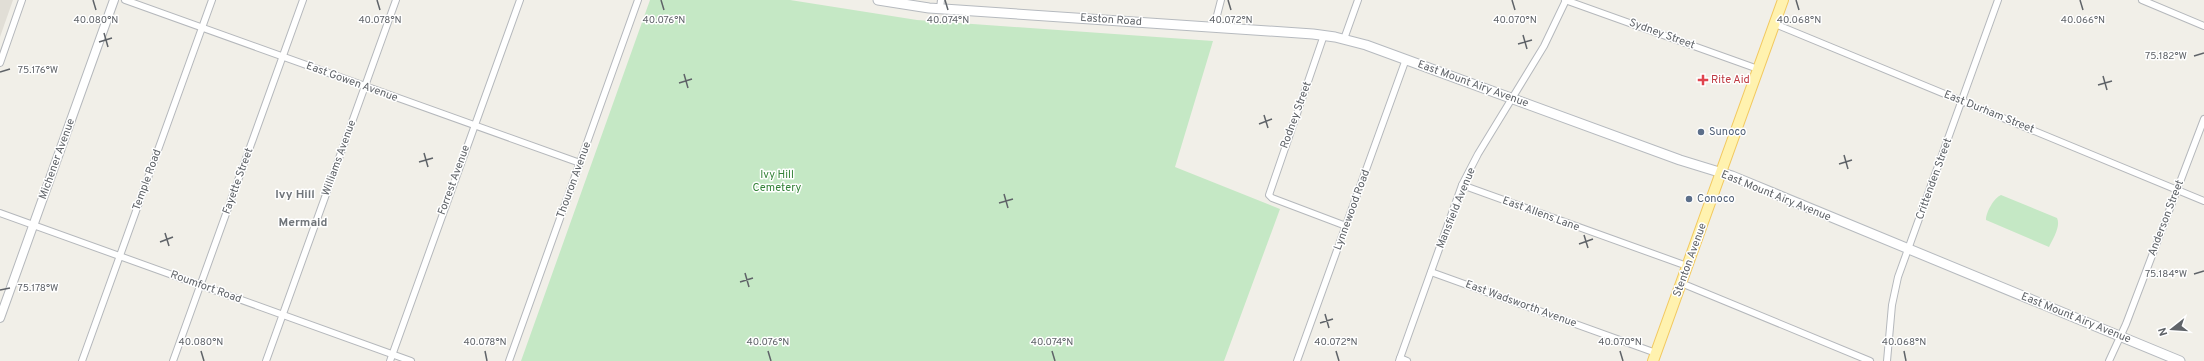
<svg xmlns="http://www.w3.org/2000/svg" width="2204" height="361" font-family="Overpass,sans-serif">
  <rect width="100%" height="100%" fill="#f1efe8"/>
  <!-- education -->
  <path fill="#e1ded6" d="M 0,0 L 13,0 L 0,37 Z"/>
  <!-- green -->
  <g fill="#c5e8c5">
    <path d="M 650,0 L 790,0 L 917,20 L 1213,41 L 1175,167 L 1280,209 L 1224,361 L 521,361 Z"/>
    <path d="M 2001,195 L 2057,218 C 2061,226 2053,239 2049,247 L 1986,220 C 1986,212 1994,198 2001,195 Z"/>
  </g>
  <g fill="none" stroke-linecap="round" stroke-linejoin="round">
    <!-- minor casing -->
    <g stroke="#b5b8bc" stroke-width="8">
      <g id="minor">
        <path d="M 125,0 L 580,163"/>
        <path d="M 1565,0 L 1758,69"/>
        <path d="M 2142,0 L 2204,26"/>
        <path d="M 940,8 L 941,0"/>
        <path d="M 1775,24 L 2204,201"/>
        <path d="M 1214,27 L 1221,0"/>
        <path d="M 1324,35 L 1269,195 L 1272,198 L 1346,226"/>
        <path d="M 1344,39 L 1358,0"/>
        <path d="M 0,63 L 22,0"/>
        <path d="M 1462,185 L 1687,266"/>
        <path d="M 0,213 L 411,361"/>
        <path d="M 1431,272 L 1656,353"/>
        <path d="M 1681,283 L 1870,361"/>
        <path d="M 1400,358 L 1407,361"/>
        <path d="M 82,361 L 212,0"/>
        <path d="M 173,361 L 303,0"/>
        <path d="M 266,361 L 396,0"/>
        <path d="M 390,361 L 520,0"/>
        <path d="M 509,361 L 638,0"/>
        <path d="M 1297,361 L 1406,59"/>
        <path d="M 1399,361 L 1462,185 L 1478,154 L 1544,46 L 1566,0"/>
        <path d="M 1887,361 L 1892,305 L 1898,277 L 1998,0"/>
        <path d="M 2109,361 L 2126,324 L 2204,119"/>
      </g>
    </g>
    <!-- tertiary casing -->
    <g stroke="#b5b8bc" stroke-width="10">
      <path id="tertiary" d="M 0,318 L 114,0"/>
    </g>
    <!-- secondary casing -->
    <g stroke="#b6babf" stroke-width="11">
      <path id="secondary" d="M 878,0 L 929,8 L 1313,34 L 1335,37 L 1366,45 L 1680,160 L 1732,176 L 2180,361"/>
    </g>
    <!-- primary casing -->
    <g stroke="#f2c960" stroke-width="12">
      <path id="primary" d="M 1653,361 L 1783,0"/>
    </g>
    <!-- minor -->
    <use href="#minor" stroke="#fff" stroke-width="6"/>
    <!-- tertiary -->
    <use href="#tertiary" stroke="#fff" stroke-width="8"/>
    <!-- secondary -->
    <use href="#secondary" stroke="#fff" stroke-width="9"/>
    <!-- primary -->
    <use href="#primary" stroke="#fff2af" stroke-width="10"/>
  </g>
  <!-- ticks -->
  <path fill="none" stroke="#5f6368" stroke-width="1.5" d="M 93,0 L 96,10M 377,0 L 380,10M 661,0 L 664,10M 945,0 L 948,10M 1228,0 L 1231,10M 1512,0 L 1515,10M 1796,0 L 1799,10M 2080,0 L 2083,10M 104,33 L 108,47M 1523,35 L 1527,49M 99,42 L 112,38M 1518,44 L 1532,40M 2194,56 L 2204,53M 0,72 L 10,69M 684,74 L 688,88M 2103,76 L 2107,90M 679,83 L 692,79M 2098,85 L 2112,81M 1264,115 L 1268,128M 1259,124 L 1272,119M 424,153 L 428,167M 1844,155 L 1848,169M 419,162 L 433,158M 1839,164 L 1852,160M 1004,194 L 1008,208M 999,203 L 1013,199M 165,233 L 169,246M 1584,235 L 1588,248M 160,242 L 173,237M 1579,244 L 1593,239M 745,273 L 749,287M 2194,274 L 2204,271M 740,282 L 753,278M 0,290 L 10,288M 1325,314 L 1329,328M 1320,323 L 1333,319M 201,351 L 204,361M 485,351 L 487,361M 768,351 L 771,361M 1052,351 L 1055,361M 1336,351 L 1339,361M 1620,351 L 1623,361M 1904,351 L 1906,361"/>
  <!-- markers -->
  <path fill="#e0444e" stroke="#fff" stroke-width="1.5" d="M1701 74h4v4h4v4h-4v4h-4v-4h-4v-4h4z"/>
  <g fill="#5c6f8a" stroke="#fff" stroke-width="1.5">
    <circle cx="1701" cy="132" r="4"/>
    <circle cx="1689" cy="199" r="4"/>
  </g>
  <g text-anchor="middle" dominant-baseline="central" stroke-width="3" stroke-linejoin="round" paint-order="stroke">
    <!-- street labels -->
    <g font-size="11" fill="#5f6368" stroke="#fff">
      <text transform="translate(1111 20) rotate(4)">Easton Road</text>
      <text transform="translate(1662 34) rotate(20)">Sydney Street</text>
      <text transform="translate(352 82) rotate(20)">East Gowen Avenue</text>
      <text transform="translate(1473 84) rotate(20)">East Mount Airy Avenue</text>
      <text transform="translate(1989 112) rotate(22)">East Durham Street</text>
      <text transform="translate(1296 115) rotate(-70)">Rodney Street</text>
      <text transform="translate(339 158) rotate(-70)">Williams Avenue</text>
      <text transform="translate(57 159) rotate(-70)">Michener Avenue</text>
      <text transform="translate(1934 179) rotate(-70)">Crittenden Street</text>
      <text transform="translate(147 180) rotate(-70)">Temple Road</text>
      <text transform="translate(454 180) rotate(-70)">Forrest Avenue</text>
      <text transform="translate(574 180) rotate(-70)">Thouron Avenue</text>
      <text transform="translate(238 181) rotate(-70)">Fayette Street</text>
      <text transform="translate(1776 196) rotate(22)">East Mount Airy Avenue</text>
      <text transform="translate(1456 208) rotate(-68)">Mansfield Avenue</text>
      <text transform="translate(1352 210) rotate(-70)">Lynnewood Road</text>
      <text transform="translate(1541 214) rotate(20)">East Allens Lane</text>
      <text transform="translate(2166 218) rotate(-69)">Anderson Street</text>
      <text transform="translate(1690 260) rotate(-70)">Stenton Avenue</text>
      <text transform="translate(206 287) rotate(20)">Roumfort Road</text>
      <text transform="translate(1521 304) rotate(20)">East Wadsworth Avenue</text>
      <text transform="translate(2076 318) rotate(22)">East Mount Airy Avenue</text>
    </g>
    <!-- health labels -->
    <g font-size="11" fill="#be3a42" stroke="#fff" text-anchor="start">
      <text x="1711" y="80">Rite Aid</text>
    </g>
    <!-- service labels -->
    <g font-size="11" fill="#4e5e75" stroke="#fff" text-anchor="start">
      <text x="1709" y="132">Sunoco</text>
      <text x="1697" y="199">Conoco</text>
    </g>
    <!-- park labels -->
    <g font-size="11" fill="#348238" stroke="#fff">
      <text x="777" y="175">Ivy Hill<tspan x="777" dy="13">Cemetery</tspan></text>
    </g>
    <!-- neighbourhood labels -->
    <g font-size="12" font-weight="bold" fill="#70757a" stroke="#fff">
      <text x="295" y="195">Ivy Hill</text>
      <text x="303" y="223">Mermaid</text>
    </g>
  </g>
  <g font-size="10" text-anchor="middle" fill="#5f6368" stroke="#fff" stroke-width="3" stroke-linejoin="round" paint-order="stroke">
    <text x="96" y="23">40.080°N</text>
    <text x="380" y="23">40.078°N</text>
    <text x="664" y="23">40.076°N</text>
    <text x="948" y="23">40.074°N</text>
    <text x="1231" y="23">40.072°N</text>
    <text x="1515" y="23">40.070°N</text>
    <text x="1799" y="23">40.068°N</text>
    <text x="2083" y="23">40.066°N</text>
    <text x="2166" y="59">75.182°W</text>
    <text x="38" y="73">75.176°W</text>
    <text x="2166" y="277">75.184°W</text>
    <text x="38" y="291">75.178°W</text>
    <text x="201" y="345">40.080°N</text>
    <text x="485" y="345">40.078°N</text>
    <text x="768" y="345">40.076°N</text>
    <text x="1052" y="345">40.074°N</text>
    <text x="1336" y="345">40.072°N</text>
    <text x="1620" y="345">40.070°N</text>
    <text x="1904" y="345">40.068°N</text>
  </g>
  <!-- north arrow -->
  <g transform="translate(2172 329) rotate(253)" stroke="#ffffff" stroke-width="3" paint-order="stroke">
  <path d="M0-3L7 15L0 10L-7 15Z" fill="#5f6368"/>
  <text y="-6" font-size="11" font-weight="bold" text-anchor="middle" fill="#5f6368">N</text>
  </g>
</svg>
